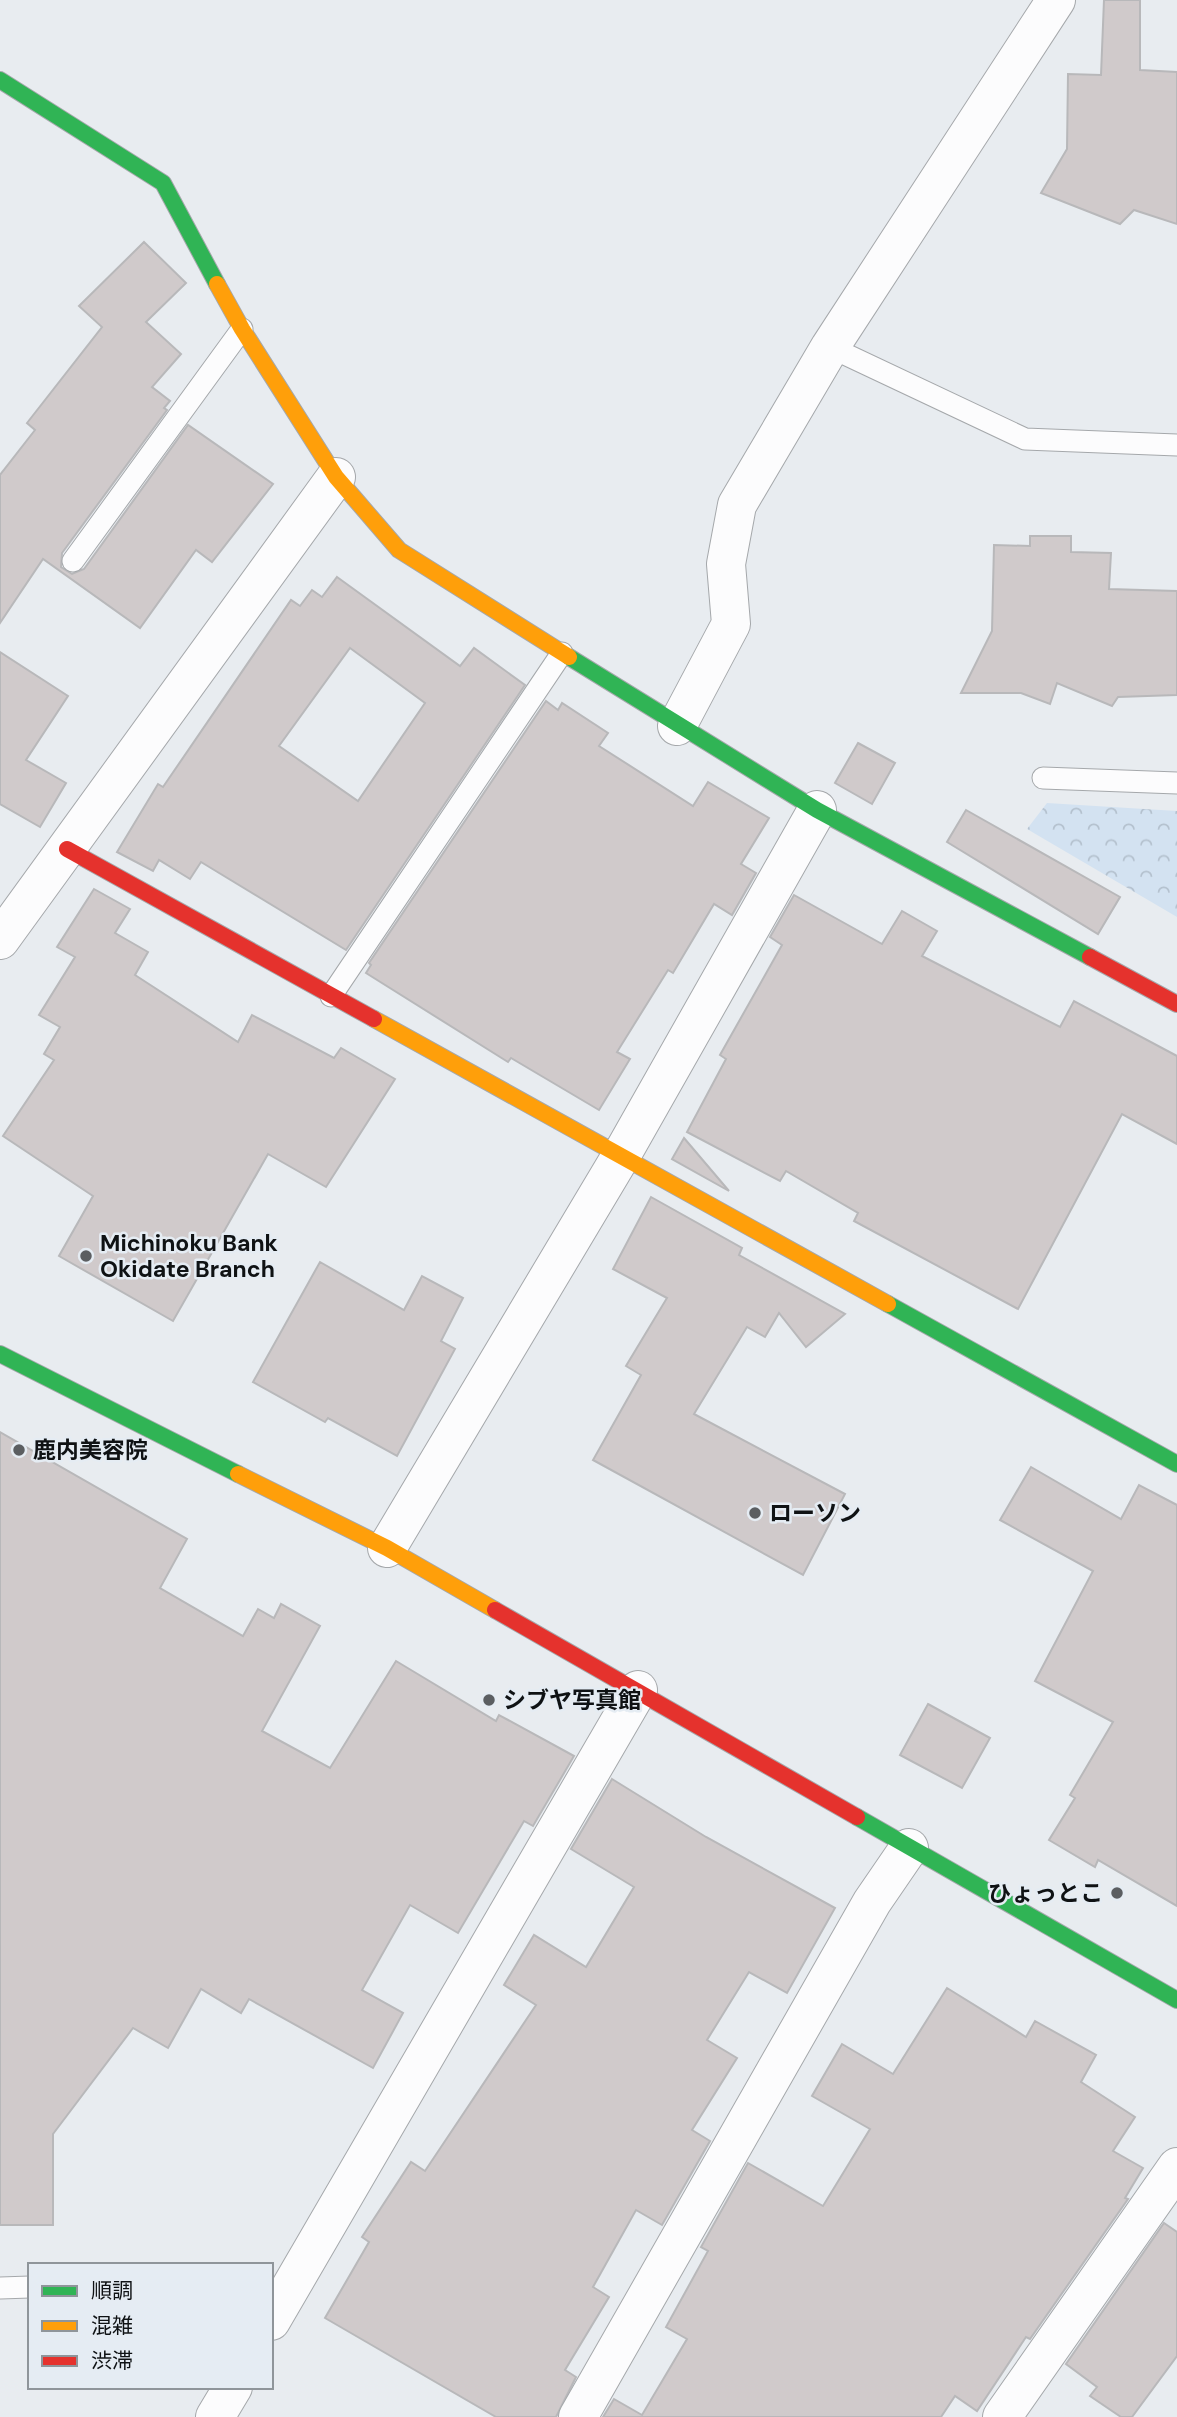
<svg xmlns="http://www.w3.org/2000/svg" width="1177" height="2417" font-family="'DM Sans','Noto Sans JP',sans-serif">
  <defs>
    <pattern id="forest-crowns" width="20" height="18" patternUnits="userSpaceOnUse" patternTransform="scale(1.75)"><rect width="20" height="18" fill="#d3e2f1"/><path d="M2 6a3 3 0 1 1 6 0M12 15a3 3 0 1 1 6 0" fill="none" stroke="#b4c1ce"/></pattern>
  </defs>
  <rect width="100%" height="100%" fill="#e8ecf0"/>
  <!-- forest -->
  <path fill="url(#forest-crowns)" d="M 1047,803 L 1177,811 L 1177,917 L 1027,829 Z"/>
  <!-- building -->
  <g fill="#d0cacb" stroke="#b8b8ba" stroke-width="2" fill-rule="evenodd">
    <path d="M 1104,0 L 1140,0 L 1140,70 L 1177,72 L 1177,224 L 1134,210 L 1120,224 L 1041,193 L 1067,149 L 1068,74 L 1101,75 Z"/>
    <path d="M 144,242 L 186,283 L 146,322 L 181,354 L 152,387 L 170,401 L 164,408 L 167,410 L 62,553 L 61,567 L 72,574 L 84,569 L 188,425 L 273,484 L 212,562 L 196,550 L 140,628 L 43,559 L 0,623 L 0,475 L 35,430 L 27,423 L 102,327 L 79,306 Z"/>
    <path d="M 1030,536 L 1071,536 L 1071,552 L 1111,553 L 1109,589 L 1177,591 L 1177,695 L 1118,697 L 1112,706 L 1057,683 L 1050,704 L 1021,693 L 961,693 L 992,631 L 994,545 L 1030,546 Z"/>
    <path d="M 337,577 L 460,666 L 474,648 L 525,685 L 346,950 L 201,862 L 190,879 L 159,860 L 153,871 L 117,852 L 158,784 L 163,787 L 291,600 L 300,606 L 312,590 L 322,597 ZM 350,648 L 425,703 L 358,801 L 279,746 Z"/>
    <path d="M 0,652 L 68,696 L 26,760 L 66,783 L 40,827 L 0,804 Z"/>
    <path d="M 546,701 L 558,710 L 562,703 L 608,733 L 599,746 L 693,806 L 708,782 L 769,818 L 741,864 L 756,873 L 732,915 L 714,904 L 673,973 L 668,970 L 617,1052 L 630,1059 L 599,1110 L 511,1058 L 508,1062 L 366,973 L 371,965 L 369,963 Z"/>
    <path d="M 858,743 L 895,763 L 872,804 L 835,783 Z"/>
    <path d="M 966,810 L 1120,897 L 1098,934 L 947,842 Z"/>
    <path d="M 94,889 L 130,909 L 115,933 L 148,952 L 135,975 L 238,1042 L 252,1015 L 334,1058 L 341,1048 L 395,1079 L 326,1187 L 268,1154 L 173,1321 L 59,1256 L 93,1196 L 3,1136 L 54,1060 L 44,1054 L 60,1027 L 39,1015 L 75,957 L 57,947 Z"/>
    <path d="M 794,895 L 882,944 L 902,911 L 937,931 L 922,956 L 1060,1027 L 1074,1001 L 1177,1056 L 1177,1144 L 1122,1114 L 1018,1309 L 854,1221 L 858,1213 L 786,1171 L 780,1181 L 687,1132 L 726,1059 L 720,1055 L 782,945 L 770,937 Z"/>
    <path d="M 684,1138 L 729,1191 L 672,1159 Z"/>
    <path d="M 651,1197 L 742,1248 L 739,1255 L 845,1314 L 806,1347 L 779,1313 L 765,1337 L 747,1327 L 694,1414 L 845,1494 L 803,1575 L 593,1460 L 641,1375 L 626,1366 L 667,1298 L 613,1269 Z"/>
    <path d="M 320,1262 L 404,1310 L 422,1276 L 463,1298 L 441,1341 L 455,1349 L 397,1456 L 328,1418 L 325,1422 L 253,1382 Z"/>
    <path d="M 0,1432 L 187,1539 L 160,1588 L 243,1636 L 258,1609 L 274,1618 L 281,1604 L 320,1626 L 262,1731 L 330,1768 L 396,1661 L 496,1721 L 499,1715 L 574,1756 L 533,1826 L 524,1821 L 458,1933 L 410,1905 L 362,1990 L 403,2013 L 373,2068 L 249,1999 L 241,2013 L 201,1989 L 168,2048 L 133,2028 L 53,2134 L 53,2225 L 0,2225 Z"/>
    <path d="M 1031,1467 L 1121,1519 L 1139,1485 L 1177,1505 L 1177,1906 L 1098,1860 L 1095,1867 L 1049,1840 L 1075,1798 L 1070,1795 L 1113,1722 L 1035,1681 L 1093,1571 L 1000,1520 Z"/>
    <path d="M 928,1704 L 990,1738 L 962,1788 L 900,1755 Z"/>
    <path d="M 612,1779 L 706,1837 L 835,1908 L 787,1993 L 749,1972 L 707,2040 L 737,2058 L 692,2130 L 710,2141 L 662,2225 L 636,2210 L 593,2287 L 609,2297 L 565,2370 L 576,2377 L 556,2417 L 496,2417 L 325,2318 L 369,2242 L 362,2237 L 411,2162 L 425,2171 L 536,2005 L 504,1985 L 534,1935 L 586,1967 L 634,1887 L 571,1849 Z"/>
    <path d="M 947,1988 L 1026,2037 L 1035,2021 L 1096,2055 L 1081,2082 L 1135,2117 L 1113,2151 L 1143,2168 L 1125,2198 L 1128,2199 L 1030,2339 L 1026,2337 L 977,2411 L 955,2396 L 941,2417 L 603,2417 L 614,2399 L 642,2415 L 687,2339 L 666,2327 L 708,2251 L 701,2247 L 748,2163 L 823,2206 L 870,2129 L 812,2096 L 842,2044 L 893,2074 Z"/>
    <path d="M 1164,2223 L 1177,2232 L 1177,2356 L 1132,2417 L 1121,2417 L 1090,2396 L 1097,2387 L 1066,2364 Z"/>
  </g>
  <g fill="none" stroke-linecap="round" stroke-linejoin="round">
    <!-- lane casing -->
    <g stroke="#a5a8ab" stroke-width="23">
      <g id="lane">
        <path d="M 830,347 L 1025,439 L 1177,445"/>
        <path d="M 73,561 L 242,329"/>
        <path d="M 1043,778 L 1177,783"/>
        <path d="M 331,996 L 562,653"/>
        <path d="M 0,2288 L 30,2287"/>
      </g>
    </g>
    <!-- street casing -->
    <g stroke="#a5a8ab" stroke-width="40">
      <g id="street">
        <path d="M 677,726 L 731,624 L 726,564 L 737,505 L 830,347 L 1056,0"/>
        <path d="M 0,940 L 336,477"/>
        <path d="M 387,1548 L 621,1156 L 817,810"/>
        <path d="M 271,2321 L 638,1690"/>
        <path d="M 215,2417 L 233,2387"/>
        <path d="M 578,2417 L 872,1902 L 909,1848"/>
        <path d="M 1002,2417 L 1177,2167"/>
      </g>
    </g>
    <!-- fast casing -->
    <g stroke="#a5a8ab" stroke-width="18">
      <g id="fast">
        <path d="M 0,80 L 163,183 L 217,284"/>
        <path d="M 569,657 L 817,810 L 1090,957"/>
        <path d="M 888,1304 L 1177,1464"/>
        <path d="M 0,1354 L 238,1474"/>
        <path d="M 857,1817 L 1177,2000"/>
      </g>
    </g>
    <!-- slow casing -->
    <g stroke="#a5a8ab" stroke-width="18">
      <g id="slow">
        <path d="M 217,284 L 242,329 L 336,477 L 399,550 L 569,657"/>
        <path d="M 374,1019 L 888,1304"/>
        <path d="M 238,1474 L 387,1548 L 495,1610"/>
      </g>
    </g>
    <!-- jam casing -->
    <g stroke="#a5a8ab" stroke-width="18">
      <g id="jam">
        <path d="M 67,849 L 374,1019"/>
        <path d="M 1090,957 L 1177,1004"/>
        <path d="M 495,1610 L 857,1817"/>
      </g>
    </g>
    <!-- lane -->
    <use href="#lane" stroke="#fcfcfd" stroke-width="21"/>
    <!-- street -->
    <use href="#street" stroke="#fcfcfd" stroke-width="38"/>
    <!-- fast -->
    <use href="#fast" stroke="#30b455" stroke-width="16"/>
    <!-- slow -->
    <use href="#slow" stroke="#ff9f0a" stroke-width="16"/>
    <!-- jam -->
    <use href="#jam" stroke="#e5322d" stroke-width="16"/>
  </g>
  <!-- markers -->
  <g fill="#5b5e61" stroke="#e5ecf3" stroke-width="2.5">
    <circle cx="86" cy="1256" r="7"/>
    <circle cx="19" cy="1450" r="7"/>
    <circle cx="755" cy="1513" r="7"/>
    <circle cx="489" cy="1700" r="7"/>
    <circle cx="1117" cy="1893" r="7"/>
  </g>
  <g text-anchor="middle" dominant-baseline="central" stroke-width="5" stroke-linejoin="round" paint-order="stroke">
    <!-- poi labels -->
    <g font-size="23" font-weight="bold" fill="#0f1214" stroke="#e5ecf3" text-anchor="start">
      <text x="100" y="1243">Michinoku Bank<tspan x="100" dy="26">Okidate Branch</tspan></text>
      <text x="33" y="1450">鹿内美容院</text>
      <text x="769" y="1513">ローソン</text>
      <text x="503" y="1700">シブヤ写真館</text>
      <text x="1103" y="1893" text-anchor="end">ひょっとこ</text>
    </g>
  </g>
  <!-- legend -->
  <rect x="28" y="2263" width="245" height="126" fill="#e5ecf3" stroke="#8f959a" stroke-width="2"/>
  <rect x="42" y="2286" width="35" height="10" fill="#30b455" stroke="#8f959a" stroke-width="2"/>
  <text x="91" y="2298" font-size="21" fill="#0f1214">順調</text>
  <rect x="42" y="2321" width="35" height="10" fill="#ff9f0a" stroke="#8f959a" stroke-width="2"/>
  <text x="91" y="2333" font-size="21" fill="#0f1214">混雑</text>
  <rect x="42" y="2356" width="35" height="10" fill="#e5322d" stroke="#8f959a" stroke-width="2"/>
  <text x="91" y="2368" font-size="21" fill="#0f1214">渋滞</text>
</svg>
